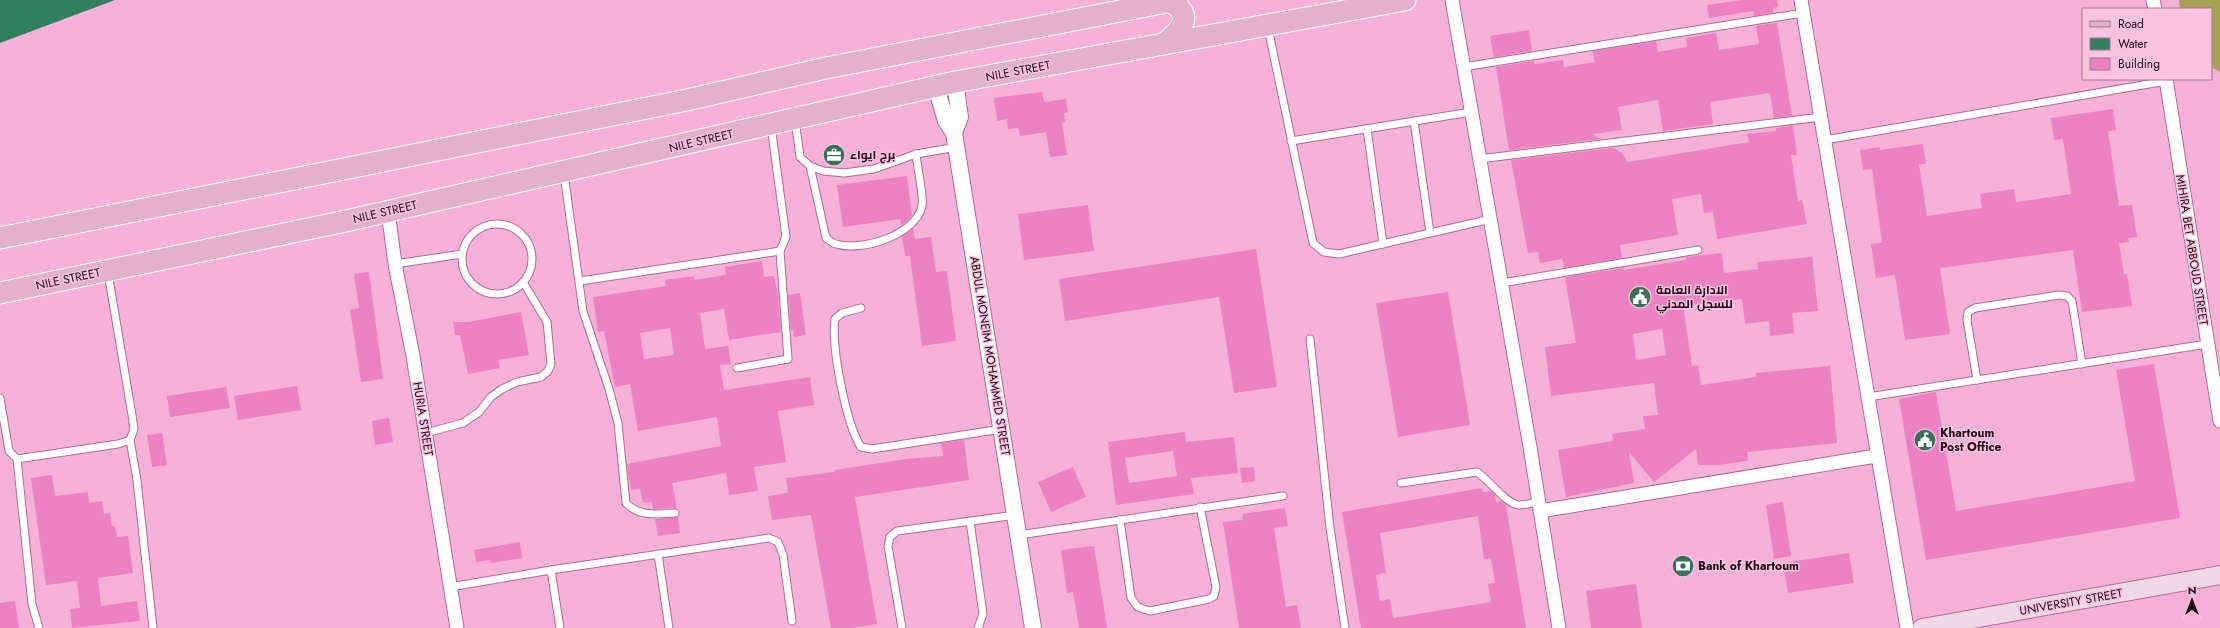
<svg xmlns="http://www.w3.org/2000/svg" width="2220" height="628" font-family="Jost,Cairo,sans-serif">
  <rect width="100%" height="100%" fill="#f7b0d8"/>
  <!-- green -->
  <path fill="#a8a255" d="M 2179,0 L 2220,0 L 2220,72 L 2211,67 L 2211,9 L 2180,9 Z"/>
  <!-- water -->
  <path fill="#317e60" d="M 0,0 L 115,0 L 0,43 Z"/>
  <!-- building -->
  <g fill="#ec82c1" fill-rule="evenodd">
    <path d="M 1742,0 L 1777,0 L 1778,7 L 1773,8 L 1773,13 L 1754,16 L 1753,11 L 1709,18 L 1707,5 Z"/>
    <path d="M 1775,23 L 1777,23 L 1792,116 L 1774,118 L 1770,93 L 1710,102 L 1713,124 L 1663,131 L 1658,100 L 1618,107 L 1622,130 L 1593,134 L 1600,139 L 1509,150 L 1496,67 L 1534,61 L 1534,64 L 1563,60 L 1564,67 L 1595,62 L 1593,51 L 1656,41 L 1658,52 L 1687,47 L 1686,38 L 1716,33 L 1719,50 L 1759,44 L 1756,26 Z"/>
    <path d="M 1529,30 L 1532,51 L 1494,57 L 1490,36 Z"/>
    <path d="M 1042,92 L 1044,102 L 1066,99 L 1068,112 L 1064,113 L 1065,122 L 1062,123 L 1067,155 L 1050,157 L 1046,132 L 1020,136 L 1018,128 L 1008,129 L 1007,119 L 997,121 L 994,98 Z"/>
    <path d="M 2113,109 L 2116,130 L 2108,131 L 2119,206 L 2132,205 L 2137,237 L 2128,238 L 2129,242 L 2119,243 L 2124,274 L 2127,274 L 2132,306 L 2082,312 L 2073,250 L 1940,268 L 1950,334 L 1905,340 L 1895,275 L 1876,278 L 1871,244 L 1882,243 L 1872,169 L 1863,170 L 1860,150 L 1880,147 L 1880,150 L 1923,144 L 1926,164 L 1919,164 L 1927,216 L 1982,208 L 1980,194 L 2014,189 L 2016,202 L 2071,194 L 2063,139 L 2054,140 L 2051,118 Z"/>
    <path d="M 1793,125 L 1797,155 L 1791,155 L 1798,201 L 1802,200 L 1807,224 L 1717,239 L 1713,212 L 1704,213 L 1701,194 L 1672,199 L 1678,235 L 1620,245 L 1622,258 L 1564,268 L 1562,259 L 1540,263 L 1538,252 L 1528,253 L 1511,160 L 1613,148 L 1622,153 L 1628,162 L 1749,142 L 1747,134 L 1776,131 L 1776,128 Z"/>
    <path d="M 907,176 L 912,215 L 906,222 L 901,225 L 900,219 L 843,227 L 837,185 Z"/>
    <path d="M 1088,205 L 1094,251 L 1024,260 L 1018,214 Z"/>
    <path d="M 913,228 L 915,239 L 931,237 L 936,272 L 947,271 L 956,341 L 922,346 L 910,256 L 905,256 L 902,236 Z"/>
    <path d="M 1256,249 L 1277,387 L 1234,393 L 1219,297 L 1065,321 L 1059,279 Z"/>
    <path d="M 1722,253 L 1724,273 L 1758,269 L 1757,262 L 1812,257 L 1818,311 L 1792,313 L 1794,333 L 1770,336 L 1769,321 L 1745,324 L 1742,299 L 1683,306 L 1692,366 L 1698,365 L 1701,385 L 1756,377 L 1756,373 L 1830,366 L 1837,443 L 1747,452 L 1748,461 L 1717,465 L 1698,465 L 1696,449 L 1654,482 L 1629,452 L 1634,483 L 1566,497 L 1558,450 L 1613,441 L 1612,434 L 1645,429 L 1643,416 L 1658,415 L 1654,383 L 1551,396 L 1545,347 L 1576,343 L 1565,277 L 1624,268 L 1624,270 L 1686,260 L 1686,257 ZM 1662,329 L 1666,355 L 1636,360 L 1633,334 Z"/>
    <path d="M 762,261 L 764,277 L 774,276 L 778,296 L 781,332 L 729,340 L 724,309 L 700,313 L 705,349 L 728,346 L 731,364 L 720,365 L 724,390 L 810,377 L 814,405 L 778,411 L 786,462 L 754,467 L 758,491 L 729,495 L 726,473 L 672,483 L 677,508 L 653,509 L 652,502 L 643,503 L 640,489 L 631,490 L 627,464 L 721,446 L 717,417 L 638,431 L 630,384 L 615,387 L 604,331 L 598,332 L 593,297 L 666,286 L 665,280 L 694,276 L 694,280 L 726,275 L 725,267 ZM 670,328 L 674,355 L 644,359 L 640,333 Z"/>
    <path d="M 369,272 L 383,379 L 361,382 L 350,310 L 359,308 L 354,274 Z"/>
    <path d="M 1448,292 L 1470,425 L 1398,437 L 1376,303 Z"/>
    <path d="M 800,293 L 806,335 L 794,337 L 793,330 L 791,330 L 788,295 Z"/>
    <path d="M 521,312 L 529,355 L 498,360 L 500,368 L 468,374 L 460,335 L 455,335 L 453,322 L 469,322 Z"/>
    <path d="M 2154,364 L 2180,518 L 1926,560 L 1899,399 L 1936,392 L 1956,511 L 2135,481 L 2116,370 Z"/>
    <path d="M 297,386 L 301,410 L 238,420 L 234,396 Z"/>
    <path d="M 226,387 L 230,408 L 170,417 L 167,396 Z"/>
    <path d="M 389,418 L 393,442 L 375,445 L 372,421 Z"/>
    <path d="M 1185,432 L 1186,442 L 1234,437 L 1238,473 L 1191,478 L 1194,494 L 1116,505 L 1108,442 ZM 1173,451 L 1177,476 L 1129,483 L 1125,458 Z"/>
    <path d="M 162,433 L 167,465 L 152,467 L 147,435 Z"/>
    <path d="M 964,440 L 969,480 L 855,497 L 877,624 L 853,628 L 831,628 L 811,515 L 772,520 L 768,496 L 788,493 L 786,478 L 835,472 L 835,470 L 906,459 L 943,456 L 941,443 Z"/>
    <path d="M 1073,467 L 1086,497 L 1051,512 L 1038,482 Z"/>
    <path d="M 1254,467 L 1255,481 L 1242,483 L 1240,468 Z"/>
    <path d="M 52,475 L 55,496 L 88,492 L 89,503 L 102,501 L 104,514 L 110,513 L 112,526 L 115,526 L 117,537 L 128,536 L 133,573 L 98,578 L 101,606 L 137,601 L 140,621 L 72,628 L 70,609 L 80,608 L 77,581 L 46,585 L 31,478 Z"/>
    <path d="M 1482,488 L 1483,492 L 1491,491 L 1495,495 L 1496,502 L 1501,501 L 1506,505 L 1526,628 L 1361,628 L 1342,512 ZM 1478,516 L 1484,559 L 1491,558 L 1495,583 L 1488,584 L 1491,602 L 1393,618 L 1390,599 L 1380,601 L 1376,575 L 1386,573 L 1380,533 Z"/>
    <path d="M 1783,502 L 1791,556 L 1774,559 L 1766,505 Z"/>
    <path d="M 1285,508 L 1288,526 L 1274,528 L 1286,607 L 1297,605 L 1301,628 L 1239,628 L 1223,522 L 1243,520 L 1242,514 Z"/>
    <path d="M 678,517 L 680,533 L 658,536 L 655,519 Z"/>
    <path d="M 520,542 L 522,558 L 491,563 L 490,560 L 476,562 L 474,550 Z"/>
    <path d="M 1094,546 L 1107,628 L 1079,628 L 1073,592 L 1067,593 L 1061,550 Z"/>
    <path d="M 1849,553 L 1854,583 L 1788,593 L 1783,563 Z"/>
    <path d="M 1636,584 L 1642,628 L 1591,628 L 1586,591 Z"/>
    <path d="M 15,601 L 19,628 L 0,628 L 0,603 Z"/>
  </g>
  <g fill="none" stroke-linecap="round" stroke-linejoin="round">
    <!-- service casing -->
    <g stroke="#ae6c92" stroke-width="9">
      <g id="service">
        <path d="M 1268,28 L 1313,243 L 1324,252 L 1339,254 L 1491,219"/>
        <path d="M 1463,67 L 1803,13"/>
        <path d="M 795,120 L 800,157 L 810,166 L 823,171 L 844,173 L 874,169 L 916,154 L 957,147"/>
        <path d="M 1414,121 L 1430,233"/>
        <path d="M 1367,129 L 1383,244"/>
        <path d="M 1825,140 L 2166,81"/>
        <path d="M 1291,141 L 1471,112"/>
        <path d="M 1479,159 L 1821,117"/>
        <path d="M 810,166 L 826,238 C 829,240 832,243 836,244 C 861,252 916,235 922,206 C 924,196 917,166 916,154"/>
        <path d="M 564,174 L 583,311 L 609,389 L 618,423 L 626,503 C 639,517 657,514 675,513"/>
        <circle cx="497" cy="259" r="35"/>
        <path d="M 395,264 L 462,254"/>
        <path d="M 108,273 L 132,415 L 134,429 L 130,440"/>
        <path d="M 580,281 L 780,251"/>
        <path d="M 1502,283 L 1698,250"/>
        <path d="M 861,308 L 842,313 L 835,319 C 831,346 846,424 861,447 L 872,449 L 1002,429"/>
        <path d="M 1310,339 L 1330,528 L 1345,628"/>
        <path d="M 737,368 L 788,359 L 780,251 L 786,237 L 771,126"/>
        <path d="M 1977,380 L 1967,320 L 1968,312 L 1975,308 L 2059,295 L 2067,296 L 2072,301 L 2082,364"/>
        <path d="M 1868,397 L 2207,344"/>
        <path d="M 0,398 L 9,451 L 17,459 L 118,444 L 130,440 L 137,480 L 153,628"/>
        <path d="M 426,433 L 463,423 L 479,412 L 491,397 L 502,389 L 517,382 L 541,377 L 548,371 L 551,364 L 547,322 L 523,282"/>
        <path d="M 17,459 L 32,604 L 39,628"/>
        <path d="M 1401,483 L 1477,472 C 1489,480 1506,504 1519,505 C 1525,505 1532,503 1538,502"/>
        <path d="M 1120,520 L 1131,598 L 1138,607 L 1150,611 L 1209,599 L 1214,596 L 1216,587 L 1200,507"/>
        <path d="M 970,521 L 983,614 L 978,628"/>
        <path d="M 1019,535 L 1283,496"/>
        <path d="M 658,554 L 669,628"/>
        <path d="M 551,570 L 560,628"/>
        <path d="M 450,587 L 551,570 L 769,538 L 778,542 L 783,555 L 792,621"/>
        <path d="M 902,628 L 888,546 L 890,537 L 897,531 L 1016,515"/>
      </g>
    </g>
    <!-- minor casing -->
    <g stroke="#ae6c92" stroke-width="15">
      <g id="minor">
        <path d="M 1452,0 L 1530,447 L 1559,628"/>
        <path d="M 1801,0 L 1907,628"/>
        <path d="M 2153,0 L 2155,9"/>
        <path d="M 2166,79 L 2220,421"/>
        <path d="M 388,211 L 395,264 L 413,356 L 457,628"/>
        <path d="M 1540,511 L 1876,456"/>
      </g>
    </g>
    <!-- tertiary casing -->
    <g stroke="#ae6c92" stroke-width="18">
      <g id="tertiary">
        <path d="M 936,87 L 946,121 L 954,133 L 1033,628"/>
        <path d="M 954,133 L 960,117 L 955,82"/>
      </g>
    </g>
    <!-- secondary casing -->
    <g stroke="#ae6c92" stroke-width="20">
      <path id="secondary" d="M 1922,628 L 2220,575"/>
    </g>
    <!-- primary casing -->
    <g stroke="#fff" stroke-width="23">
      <g id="primary">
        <path d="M 1165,43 C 1182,29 1195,15 1169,1"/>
        <path d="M 0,238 L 687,100 L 826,68 L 1177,0"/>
        <path d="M 0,293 L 346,221 L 955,82 L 1405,0"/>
      </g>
    </g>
    <!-- service -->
    <use href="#service" stroke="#fff" stroke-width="7"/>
    <!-- minor -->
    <use href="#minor" stroke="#fff" stroke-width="13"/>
    <!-- tertiary -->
    <use href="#tertiary" stroke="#fff" stroke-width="16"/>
    <!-- secondary -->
    <use href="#secondary" stroke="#f1d8e6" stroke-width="18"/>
    <!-- primary -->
    <use href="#primary" stroke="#e3b1ce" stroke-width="21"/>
  </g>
  <!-- icons -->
  <defs>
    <g id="office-disc" transform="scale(1.15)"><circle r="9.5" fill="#377059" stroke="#fcc2e2"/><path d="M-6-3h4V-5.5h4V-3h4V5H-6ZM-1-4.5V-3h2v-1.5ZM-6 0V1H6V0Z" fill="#fff"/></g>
    <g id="civic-disc" transform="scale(1.15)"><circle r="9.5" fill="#377059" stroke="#fcc2e2"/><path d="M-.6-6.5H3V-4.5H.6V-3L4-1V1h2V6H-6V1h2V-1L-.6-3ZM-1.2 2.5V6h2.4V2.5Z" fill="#fff"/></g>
    <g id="bank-disc" transform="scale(1.15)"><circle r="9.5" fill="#377059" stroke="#fcc2e2"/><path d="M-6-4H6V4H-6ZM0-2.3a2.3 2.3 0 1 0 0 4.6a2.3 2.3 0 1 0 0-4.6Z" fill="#fff"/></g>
  </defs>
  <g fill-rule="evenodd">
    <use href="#office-disc" x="834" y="155"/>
    <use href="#civic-disc" x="1640" y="297"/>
    <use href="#civic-disc" x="1925" y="440"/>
    <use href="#bank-disc" x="1683" y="566"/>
  </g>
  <g text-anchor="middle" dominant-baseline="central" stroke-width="3" stroke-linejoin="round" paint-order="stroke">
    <!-- street labels -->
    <g font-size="12" fill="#1e0615" stroke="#fcc2e2">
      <text transform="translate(1018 71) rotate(-11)">NILE STREET</text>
      <text transform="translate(701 141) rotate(-13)">NILE STREET</text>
      <text transform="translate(385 212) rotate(-13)">NILE STREET</text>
      <text transform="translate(2192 250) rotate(81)">MIHIRA BET ABBOUD STREET</text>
      <text transform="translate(68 279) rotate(-12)">NILE STREET</text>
      <text transform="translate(990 356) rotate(81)">ABDUL MONEIM MOHAMMED STREET</text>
      <text transform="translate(423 419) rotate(81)">HURIA STREET</text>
      <text transform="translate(2071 602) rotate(-10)">UNIVERSITY STREET</text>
    </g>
    <!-- poi labels -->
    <g font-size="12" font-weight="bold" fill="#1e0615" stroke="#fcc2e2" text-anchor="start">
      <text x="850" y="155">برج ايواء</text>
      <text x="1656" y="290">الادارة العامة<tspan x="1656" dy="14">للسجل المدني</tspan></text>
      <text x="1940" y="433">Khartoum<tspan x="1940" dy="14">Post Office</tspan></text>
      <text x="1698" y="566">Bank of Khartoum</text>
    </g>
  </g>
  <!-- legend -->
  <rect x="2082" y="8" width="130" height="72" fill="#fcc2e2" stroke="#a37790"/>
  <rect x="2090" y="21" width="20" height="6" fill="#e3b1ce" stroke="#a37790"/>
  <text x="2118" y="28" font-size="12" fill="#1e0615">Road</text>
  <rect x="2090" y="38" width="20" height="12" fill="#317e60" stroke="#a37790"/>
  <text x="2118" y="48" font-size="12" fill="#1e0615">Water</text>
  <rect x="2090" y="58" width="20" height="12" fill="#ec82c1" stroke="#a37790"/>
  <text x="2118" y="68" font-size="12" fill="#1e0615">Building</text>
  <!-- north arrow -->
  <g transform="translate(2192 600)" stroke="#fcc2e2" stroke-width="3" paint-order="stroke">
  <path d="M0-3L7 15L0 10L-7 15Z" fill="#1e0615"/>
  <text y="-6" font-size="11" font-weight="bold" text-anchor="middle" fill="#1e0615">N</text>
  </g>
</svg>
